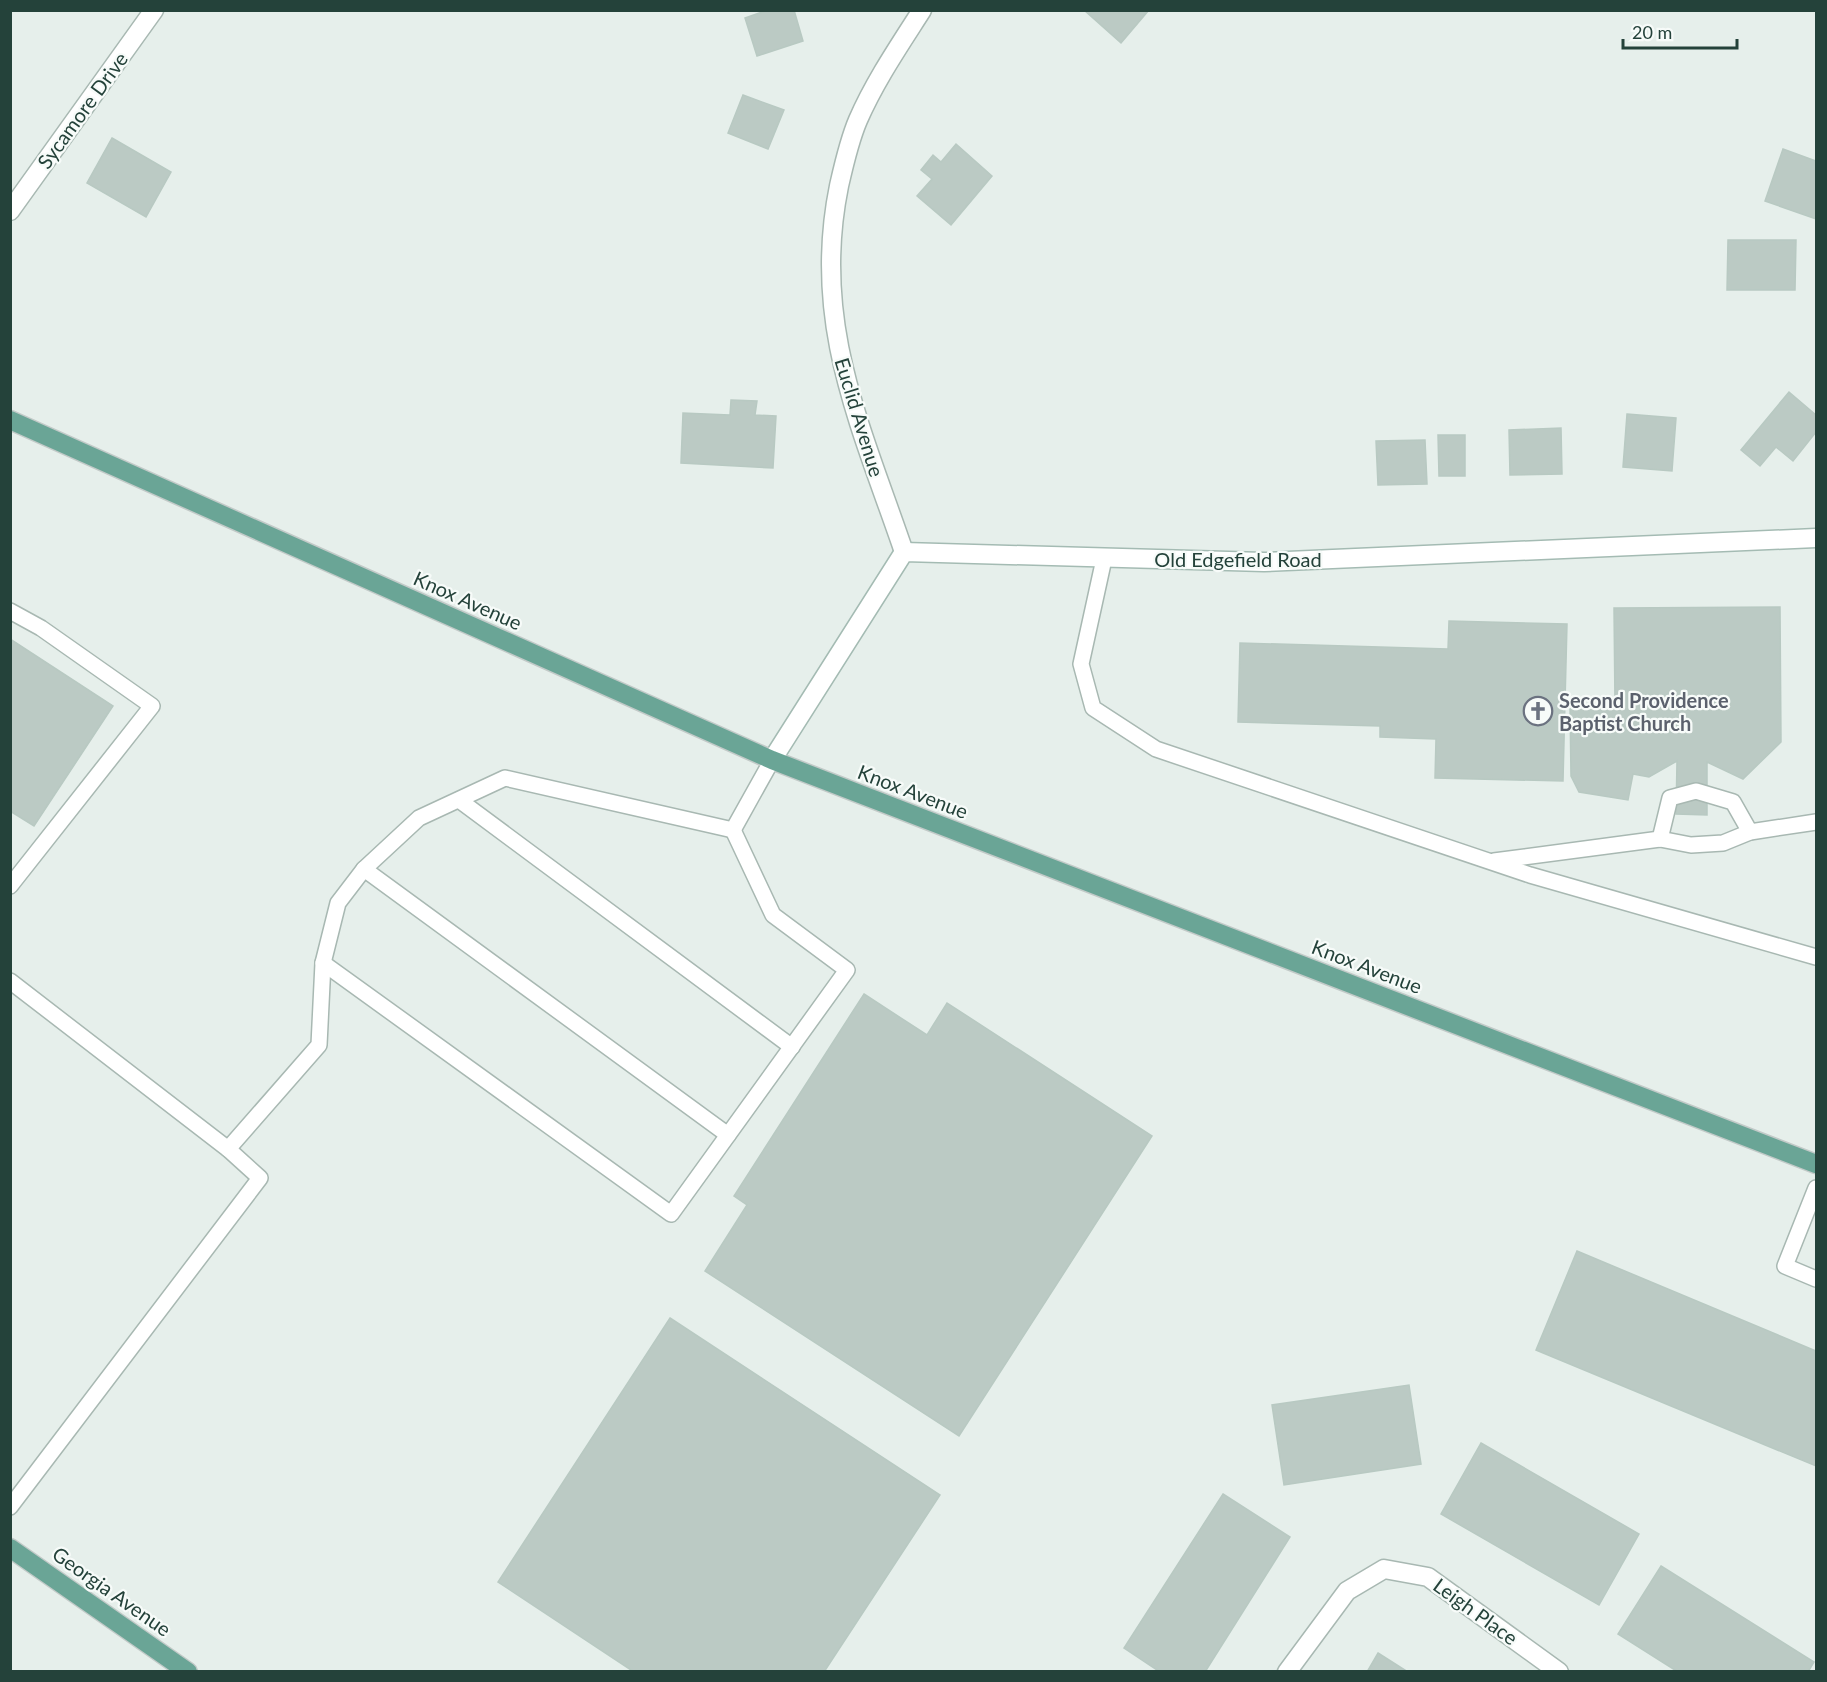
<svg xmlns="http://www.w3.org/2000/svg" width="1827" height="1682" font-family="Lato,sans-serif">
  <rect width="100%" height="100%" fill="#e6efeb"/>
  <!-- building -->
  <g fill="#bbcac4" stroke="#b8c9c2" stroke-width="1.5">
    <path d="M 768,10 L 794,10 L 803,41 L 757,56 L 745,18 Z"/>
    <path d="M 1084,10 L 1149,10 L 1121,43 Z"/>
    <path d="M 743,95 L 784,110 L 768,149 L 728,133 Z"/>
    <path d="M 112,138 L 171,172 L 146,217 L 87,183 Z"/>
    <path d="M 956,144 L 992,176 L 951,225 L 917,196 L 932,179 L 921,170 L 933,155 L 941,162 Z"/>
    <path d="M 1783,149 L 1816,161 L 1816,219 L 1765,201 Z"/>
    <path d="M 1728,240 L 1796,240 L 1795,290 L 1727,290 Z"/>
    <path d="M 1789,392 L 1816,415 L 1816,432 L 1793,461 L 1776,447 L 1760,466 L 1741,450 Z"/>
    <path d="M 731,400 L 757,401 L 755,415 L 776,416 L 773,468 L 681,463 L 683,413 L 730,415 Z"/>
    <path d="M 1627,414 L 1676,418 L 1672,471 L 1623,467 Z"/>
    <path d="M 1561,428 L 1562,474 L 1510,475 L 1509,430 Z"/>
    <path d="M 1438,435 L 1465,435 L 1465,476 L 1439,476 Z"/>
    <path d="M 1425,440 L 1427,484 L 1378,485 L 1376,441 Z"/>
    <path d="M 1780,607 L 1781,742 L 1743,779 L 1707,762 L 1707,815 L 1676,814 L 1677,761 L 1649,777 L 1633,774 L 1628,800 L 1579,792 L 1571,776 L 1570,705 L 1615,705 L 1614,608 Z"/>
    <path d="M 1449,621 L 1567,624 L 1563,781 L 1435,778 L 1436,739 L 1380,737 L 1380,726 L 1238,722 L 1240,643 L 1448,649 Z"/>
    <path d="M 10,639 L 113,706 L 34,826 L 10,811 Z"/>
    <path d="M 864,994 L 927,1035 L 947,1003 L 1152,1136 L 959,1436 L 705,1271 L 747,1205 L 734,1196 Z"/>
    <path d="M 1577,1251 L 1816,1351 L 1816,1466 L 1536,1350 Z"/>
    <path d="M 670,1318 L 940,1495 L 824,1672 L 634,1672 L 498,1582 Z"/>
    <path d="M 1409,1385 L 1421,1464 L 1284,1485 L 1272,1405 Z"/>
    <path d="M 1481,1443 L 1639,1534 L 1599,1605 L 1441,1514 Z"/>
    <path d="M 1223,1494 L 1290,1537 L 1205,1672 L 1160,1672 L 1124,1648 Z"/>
    <path d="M 1661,1566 L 1814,1662 L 1808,1672 L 1678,1672 L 1618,1634 Z"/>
    <path d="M 1378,1653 L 1408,1672 L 1367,1672 Z"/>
  </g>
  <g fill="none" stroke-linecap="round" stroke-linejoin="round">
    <!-- lane casing -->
    <g stroke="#a8b8b2" stroke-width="18">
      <g id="lane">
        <path d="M 1104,559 L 1081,664 L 1093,708 L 1156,749 L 1530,875 L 1816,957"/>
        <path d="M 10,611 L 41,628 L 152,706 L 10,886"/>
        <path d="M 459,800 L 792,1047"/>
        <path d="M 1660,839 L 1670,798 L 1696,791 L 1733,802 L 1750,832"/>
        <path d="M 1494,861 L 1660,839 L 1691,845 L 1723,843 L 1750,832 L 1816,822"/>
        <path d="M 364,869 L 728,1135"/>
        <path d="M 323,963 L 671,1214 L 847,970 L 773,915 L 733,830"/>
        <path d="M 10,981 L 228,1149 L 260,1178 L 10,1507"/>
        <path d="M 228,1149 L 319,1045 L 323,963 L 338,903 L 364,869 L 419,818 L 505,778 L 733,830 L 772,760"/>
        <path d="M 1816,1188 L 1785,1266 L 1816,1279"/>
      </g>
    </g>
    <!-- street casing -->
    <g stroke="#a8b8b2" stroke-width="21">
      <g id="street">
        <path d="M 10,211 L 154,10"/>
        <path d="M 904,552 C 861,426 811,323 839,186 C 844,164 849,141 858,120 C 875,81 899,46 922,10"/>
        <path d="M 1287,1672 L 1347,1591 L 1384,1569 L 1428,1577 L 1559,1672"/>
      </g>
    </g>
    <!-- secondary casing -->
    <g stroke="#a4bbb3" stroke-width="21">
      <path id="secondary" d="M 772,760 L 904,552 L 1264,562 L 1816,538"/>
    </g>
    <!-- primary casing -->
    <g stroke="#c2cac8" stroke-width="21">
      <g id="primary">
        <path d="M 10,420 L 772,760 L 1816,1164"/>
        <path d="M 10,1548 L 188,1672"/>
      </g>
    </g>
    <!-- lane -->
    <use href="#lane" stroke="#fff" stroke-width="15"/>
    <!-- street -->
    <use href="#street" stroke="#fff" stroke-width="18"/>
    <!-- secondary -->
    <use href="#secondary" stroke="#fff" stroke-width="18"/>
    <!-- primary -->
    <use href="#primary" stroke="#6aa596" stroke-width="18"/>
  </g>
  <!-- icons -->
  <defs>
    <g id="church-ring" transform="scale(1.5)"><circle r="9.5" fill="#f7fbf9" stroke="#6b7280" stroke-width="1.5"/><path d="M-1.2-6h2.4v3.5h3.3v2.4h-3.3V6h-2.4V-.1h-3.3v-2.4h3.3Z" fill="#6b7280"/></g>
  </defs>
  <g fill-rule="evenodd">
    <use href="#church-ring" x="1538" y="711"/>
  </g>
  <g text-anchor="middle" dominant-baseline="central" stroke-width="4.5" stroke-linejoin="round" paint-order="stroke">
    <!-- street labels -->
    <g font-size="20" fill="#24423a" stroke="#f7fbf9">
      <text transform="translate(82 110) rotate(-54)">Sycamore Drive</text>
      <text transform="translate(860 417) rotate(73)">Euclid Avenue</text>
      <text x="1238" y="559">Old Edgefield Road</text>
      <text transform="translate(468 600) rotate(24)">Knox Avenue</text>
      <text transform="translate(913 791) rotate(21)">Knox Avenue</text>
      <text transform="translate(1367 966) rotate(21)">Knox Avenue</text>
      <text transform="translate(112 1591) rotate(35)">Georgia Avenue</text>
      <text transform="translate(1476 1611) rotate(36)">Leigh Place</text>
    </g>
    <!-- worship labels -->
    <g font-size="20" font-weight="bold" fill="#5b616d" stroke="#f7fbf9" text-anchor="start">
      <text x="1559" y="700">Second Providence<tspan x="1559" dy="23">Baptist Church</tspan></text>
    </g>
  </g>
  <!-- border -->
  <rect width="1827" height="1682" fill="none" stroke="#24423a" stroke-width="24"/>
  <!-- scale -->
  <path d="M1623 39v9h114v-9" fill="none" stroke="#24423a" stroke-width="3"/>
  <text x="1632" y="39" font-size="18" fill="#24423a" stroke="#f7fbf9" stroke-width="4.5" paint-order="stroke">20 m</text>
</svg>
